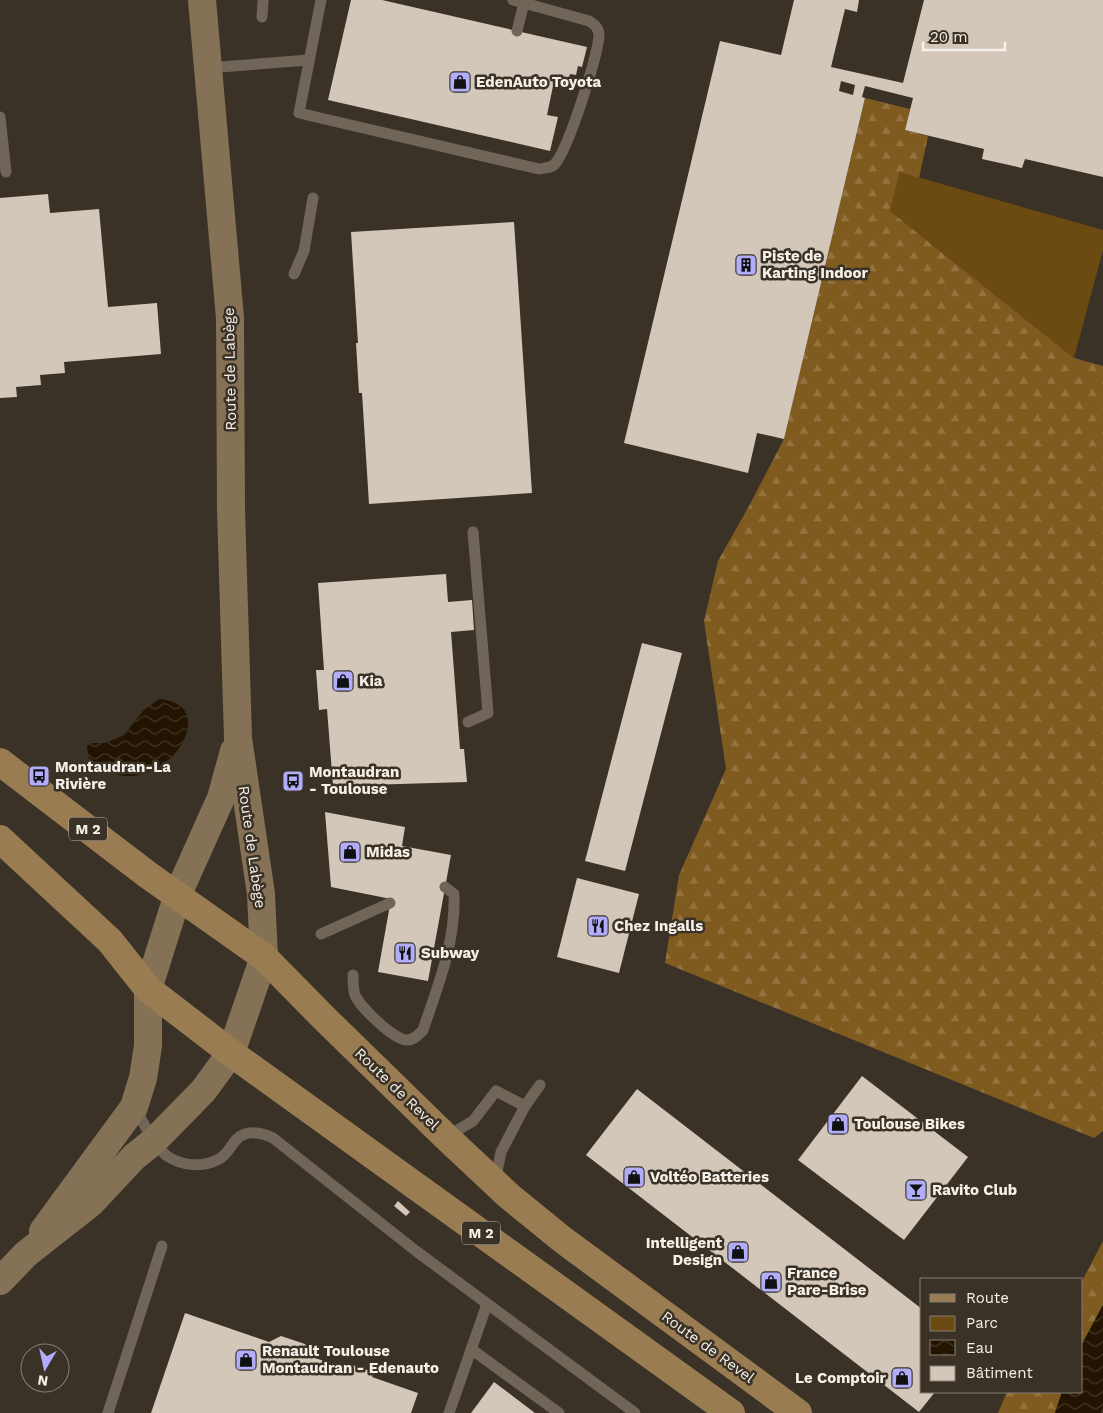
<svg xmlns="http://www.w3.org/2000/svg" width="1103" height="1413" font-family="'Work Sans',sans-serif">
  <defs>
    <pattern id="forest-firs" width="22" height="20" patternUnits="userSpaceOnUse" patternTransform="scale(1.25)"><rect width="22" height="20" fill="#805b20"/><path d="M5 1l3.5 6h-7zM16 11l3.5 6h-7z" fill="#937340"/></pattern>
    <pattern id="water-waves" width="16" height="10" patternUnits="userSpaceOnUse" patternTransform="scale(1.25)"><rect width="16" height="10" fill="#221400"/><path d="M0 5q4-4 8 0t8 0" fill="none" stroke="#433625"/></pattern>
  </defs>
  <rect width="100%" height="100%" fill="#3a3226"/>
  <!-- green -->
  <path fill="#6c4b12" d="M 900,172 L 1103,230 L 1103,250 L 1074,358 L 890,211 Z"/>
  <!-- forest -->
  <g fill="url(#forest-firs)">
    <path d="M 865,98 L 910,109 L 905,130 L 928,136 L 919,178 L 900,172 L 890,211 L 1074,358 L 1103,366 L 1103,1131 L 1094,1138 L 665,963 L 679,875 L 726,769 L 704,621 L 718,561 L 749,506 L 784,439 Z"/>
    <path d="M 1103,1241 L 1103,1305 L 1082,1344 L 1082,1281 Z"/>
    <path d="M 1007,1392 L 1062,1392 L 1055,1413 L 998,1413 Z"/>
  </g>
  <!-- water -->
  <g fill="url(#water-waves)">
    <path d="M 159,699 C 226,704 165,799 106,771 C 92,765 88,762 87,746 L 92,743 L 106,743 L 124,735 L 143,711 Z"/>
    <path d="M 1103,1305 L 1103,1407 L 1101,1413 L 1055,1413 L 1062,1392 L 1082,1392 L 1082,1344 Z"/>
  </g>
  <!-- building -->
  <g fill="#d2c7b8" fill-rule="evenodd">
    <path d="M 351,0 L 382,0 L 587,47 L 582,67 L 578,66 L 576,75 L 570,74 L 566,89 L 553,86 L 547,115 L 558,117 L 550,151 L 328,100 Z"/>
    <path d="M 794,0 L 859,0 L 857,12 L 845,9 L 831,67 L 903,83 L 924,0 L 1103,0 L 1103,177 L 1025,159 L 1022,168 L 982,159 L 984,149 L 905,130 L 913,98 L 865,86 L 862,97 L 865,98 L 784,439 L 757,433 L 748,473 L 624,443 L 720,41 L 781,55 ZM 841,81 L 855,85 L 853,95 L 839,91 Z"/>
    <path d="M 48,194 L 50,213 L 99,209 L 108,307 L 157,303 L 161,354 L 64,362 L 65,373 L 40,375 L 41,385 L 16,387 L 17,397 L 0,398 L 0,198 Z"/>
    <path d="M 514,222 L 532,493 L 369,504 L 362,393 L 359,393 L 356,343 L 358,343 L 351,232 Z"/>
    <path d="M 446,574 L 448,602 L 472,600 L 474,630 L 451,632 L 460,749 L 464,749 L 467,782 L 333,786 L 327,709 L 319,710 L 316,670 L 324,670 L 318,583 Z"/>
    <path d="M 642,643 L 682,653 L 625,871 L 585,861 Z"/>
    <path d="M 325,812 L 405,827 L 402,846 L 451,855 L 428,981 L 378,972 L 391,899 L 331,887 Z"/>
    <path d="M 577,878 L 639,894 L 619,973 L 557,957 Z"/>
    <path d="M 862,1076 L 968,1157 L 904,1240 L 798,1160 Z"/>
    <path d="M 637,1089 L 922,1309 L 922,1392 L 935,1392 L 919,1412 L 586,1155 Z"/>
    <path d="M 398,1201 L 410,1212 L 406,1216 L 394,1206 Z"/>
    <path d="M 185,1313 L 269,1342 L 281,1336 L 305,1344 L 312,1357 L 348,1369 L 349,1364 L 374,1372 L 372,1377 L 418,1393 L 411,1413 L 151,1413 Z"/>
    <path d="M 494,1382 L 535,1413 L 471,1413 Z"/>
  </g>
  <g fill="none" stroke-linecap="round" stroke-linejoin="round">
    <!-- lane -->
    <g stroke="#6f6558" stroke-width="11">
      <path d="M 321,0 L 299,113 L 539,169 C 544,168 550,168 554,165 C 568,151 597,58 599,36 C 599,28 595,25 589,21 L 513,0"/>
      <path d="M 262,17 L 263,0"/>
      <path d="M 517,31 L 524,3"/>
      <path d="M 208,68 L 309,60"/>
      <path d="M 0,117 L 6,172"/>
      <path d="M 294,274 L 304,251 L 313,198"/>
      <path d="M 468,722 L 488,713 L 473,532"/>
      <path d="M 321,934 L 390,903"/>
      <path d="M 353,975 C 353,981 353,989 355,995 C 359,1006 395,1041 407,1040 C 414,1040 419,1034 423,1030 C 438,986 456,941 454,894 L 445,887"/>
      <path d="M 135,1108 C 144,1123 153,1144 167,1156 C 182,1166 203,1168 219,1159 C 228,1154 230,1146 237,1139 C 247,1129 262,1133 273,1138 L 416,1251 L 635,1413"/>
      <path d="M 446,1137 L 473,1121 L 496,1091 L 525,1106"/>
      <path d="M 495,1182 L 501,1152 L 525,1106 L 540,1085"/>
      <path d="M 471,1349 L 559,1413"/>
      <path d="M 108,1413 L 162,1246"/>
      <path d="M 449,1413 L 487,1304"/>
    </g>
    <!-- secondary -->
    <g stroke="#857155" stroke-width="28">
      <path d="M 43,1231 L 134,1107 L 143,1078 L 148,1046 L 148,989 L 178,894 L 221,798 L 234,751"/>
      <path d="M 0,1281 L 26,1254 L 91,1203 L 134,1157 L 154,1141 L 203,1091 L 231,1053 L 264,957 L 261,894 L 238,738 L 231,510 L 230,318 L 202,0"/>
    </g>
    <!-- primary -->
    <g stroke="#9a7c52" stroke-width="28">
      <path d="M 0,762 L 148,875 L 264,957 L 325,1019 L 446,1137 L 509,1196 L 563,1240 L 798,1413"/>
      <path d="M 0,839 L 110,941 L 148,989 L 231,1053 L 731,1413"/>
    </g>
  </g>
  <!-- icons -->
  <defs>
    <g id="shop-square" transform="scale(1.125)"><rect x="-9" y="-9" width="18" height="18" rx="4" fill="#b1adfa" stroke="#3a3226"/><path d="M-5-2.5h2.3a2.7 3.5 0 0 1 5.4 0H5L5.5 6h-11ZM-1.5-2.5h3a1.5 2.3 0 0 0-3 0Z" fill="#111"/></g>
    <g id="building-square" transform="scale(1.125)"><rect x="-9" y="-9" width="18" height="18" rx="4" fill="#b1adfa" stroke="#3a3226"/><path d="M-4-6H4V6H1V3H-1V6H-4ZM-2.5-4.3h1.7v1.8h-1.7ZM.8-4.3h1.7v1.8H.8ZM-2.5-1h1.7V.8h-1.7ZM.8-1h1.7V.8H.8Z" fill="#111"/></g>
    <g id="bus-square" transform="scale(1.125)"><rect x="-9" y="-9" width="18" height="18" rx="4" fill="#b1adfa" stroke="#3a3226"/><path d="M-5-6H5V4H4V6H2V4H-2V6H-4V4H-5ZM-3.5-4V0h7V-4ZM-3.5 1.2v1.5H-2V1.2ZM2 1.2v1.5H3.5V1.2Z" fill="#111"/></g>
    <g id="restaurant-square" transform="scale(1.125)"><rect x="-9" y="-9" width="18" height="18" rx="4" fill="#b1adfa" stroke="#3a3226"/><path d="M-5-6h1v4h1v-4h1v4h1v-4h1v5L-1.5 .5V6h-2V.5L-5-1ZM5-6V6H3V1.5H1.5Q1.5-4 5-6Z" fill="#111"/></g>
    <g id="bar-square" transform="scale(1.125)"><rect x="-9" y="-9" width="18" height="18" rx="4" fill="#b1adfa" stroke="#3a3226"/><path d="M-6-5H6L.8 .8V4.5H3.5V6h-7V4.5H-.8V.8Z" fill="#111"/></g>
  </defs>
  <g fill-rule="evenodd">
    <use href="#shop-square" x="460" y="82"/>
    <use href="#building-square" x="746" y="265"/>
    <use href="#shop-square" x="343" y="681"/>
    <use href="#bus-square" x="39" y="776"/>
    <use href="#bus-square" x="293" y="781"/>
    <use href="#shop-square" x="350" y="852"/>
    <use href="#restaurant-square" x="598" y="926"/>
    <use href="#restaurant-square" x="405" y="953"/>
    <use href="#shop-square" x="838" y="1124"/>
    <use href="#shop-square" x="634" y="1177"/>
    <use href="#bar-square" x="916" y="1190"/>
    <use href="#shop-square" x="738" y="1252"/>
    <use href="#shop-square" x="771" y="1282"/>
    <use href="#shop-square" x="246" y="1360"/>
    <use href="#shop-square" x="902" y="1378"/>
  </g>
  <g text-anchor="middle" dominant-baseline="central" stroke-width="5" stroke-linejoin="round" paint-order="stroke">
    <!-- shield labels -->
    <g fill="#3a3226" stroke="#bdb7ae" stroke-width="1">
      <rect x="69" y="817.5" width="38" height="23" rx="4"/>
      <rect x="462" y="1221.5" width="38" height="23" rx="4"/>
    </g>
    <g font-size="14" font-weight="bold" fill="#f5f0e8">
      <text x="88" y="829">M 2</text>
      <text x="481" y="1233">M 2</text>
    </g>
    <!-- poi labels -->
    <g font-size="15" font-weight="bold" fill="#f5f0e8" stroke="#3a3226" text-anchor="start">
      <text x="476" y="82">EdenAuto Toyota</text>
      <text x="762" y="256">Piste de<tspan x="762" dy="17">Karting Indoor</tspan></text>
      <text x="359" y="681">Kia</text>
      <text x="55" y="767">Montaudran-La<tspan x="55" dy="17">Rivière</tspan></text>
      <text x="309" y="772">Montaudran<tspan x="309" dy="17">- Toulouse</tspan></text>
      <text x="366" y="852">Midas</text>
      <text x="614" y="926">Chez Ingalls</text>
      <text x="421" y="953">Subway</text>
      <text x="854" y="1124">Toulouse Bikes</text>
      <text x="650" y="1177">Voltéo Batteries</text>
      <text x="932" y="1190">Ravito Club</text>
      <text x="722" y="1243" text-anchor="end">Intelligent<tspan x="722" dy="17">Design</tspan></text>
      <text x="787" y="1273">France<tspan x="787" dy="17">Pare-Brise</tspan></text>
      <text x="262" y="1351">Renault Toulouse<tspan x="262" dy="17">Montaudran - Edenauto</tspan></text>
      <text x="886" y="1378" text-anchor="end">Le Comptoir</text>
    </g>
    <!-- street labels -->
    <g font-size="15" fill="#f5f0e8" stroke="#3a3226">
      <text transform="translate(230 369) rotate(-91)">Route de Labège</text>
      <text transform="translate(252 847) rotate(82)">Route de Labège</text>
      <text transform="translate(397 1089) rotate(44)">Route de Revel</text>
      <text transform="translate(708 1347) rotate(36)">Route de Revel</text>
    </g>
  </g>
  <!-- legend -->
  <rect x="920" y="1278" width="162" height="115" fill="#3a3226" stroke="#857e74"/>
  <rect x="930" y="1294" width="25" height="8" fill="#9a7c52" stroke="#857e74"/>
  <text x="966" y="1303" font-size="15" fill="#f5f0e8">Route</text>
  <rect x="930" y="1316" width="25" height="15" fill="#6c4b12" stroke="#857e74"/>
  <text x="966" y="1328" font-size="15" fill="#f5f0e8">Parc</text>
  <rect x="930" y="1340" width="25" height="15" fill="url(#water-waves)" stroke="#857e74"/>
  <text x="966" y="1353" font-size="15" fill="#f5f0e8">Eau</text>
  <rect x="930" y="1366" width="25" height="15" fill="#d2c7b8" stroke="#857e74"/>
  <text x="966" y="1378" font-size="15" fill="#f5f0e8">Bâtiment</text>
  <!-- north arrow -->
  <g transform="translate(45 1368) rotate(189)"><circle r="24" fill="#3a3226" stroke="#857e74"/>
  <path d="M0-4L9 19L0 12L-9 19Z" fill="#b1adfa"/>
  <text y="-8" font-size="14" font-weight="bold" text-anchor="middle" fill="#f5f0e8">N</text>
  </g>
  <!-- scale -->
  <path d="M923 42v8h82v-8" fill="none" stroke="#f5f0e8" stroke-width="2.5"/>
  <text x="930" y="42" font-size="15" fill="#f5f0e8" stroke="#3a3226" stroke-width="4" paint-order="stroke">20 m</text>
</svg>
